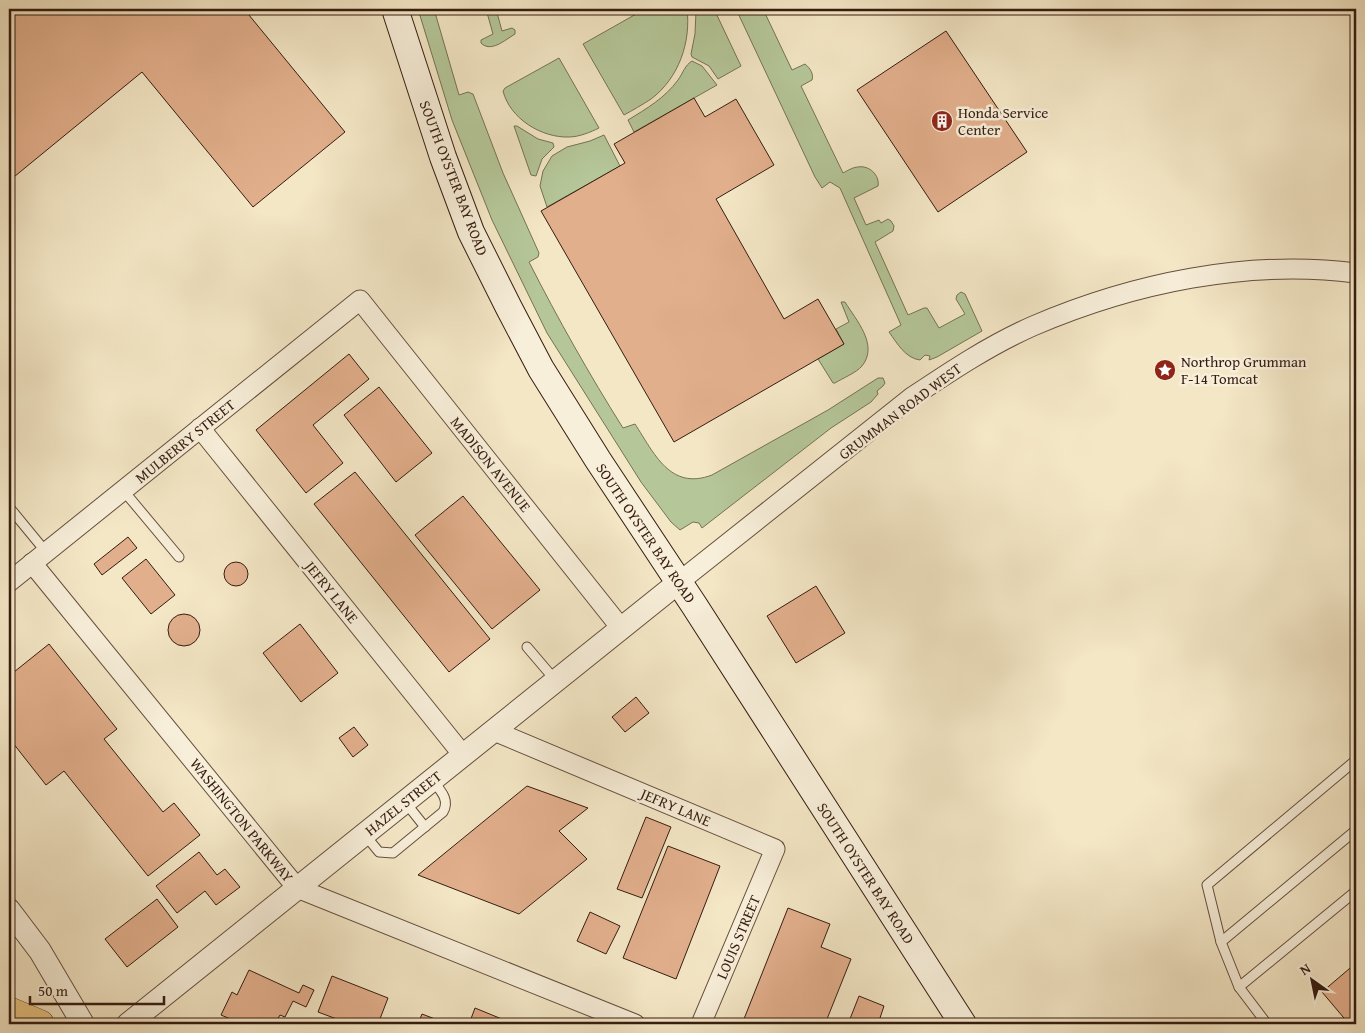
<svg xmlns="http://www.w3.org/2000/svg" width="1365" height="1033" font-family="'Gentium Book Plus',serif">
  <rect width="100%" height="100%" fill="#f4e7c6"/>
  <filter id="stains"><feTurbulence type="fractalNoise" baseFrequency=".004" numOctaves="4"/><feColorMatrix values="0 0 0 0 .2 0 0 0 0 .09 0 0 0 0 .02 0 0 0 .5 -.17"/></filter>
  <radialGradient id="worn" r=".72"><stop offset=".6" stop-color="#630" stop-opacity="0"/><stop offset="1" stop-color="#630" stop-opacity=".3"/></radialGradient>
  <!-- green -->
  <g fill="#b5c799" stroke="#757254">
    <path d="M 418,9 L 434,9 L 459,95 L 468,92 L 473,94 L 503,173 L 539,253 L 538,257 L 529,262 C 558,319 589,374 623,428 L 635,424 C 654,453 670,491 712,475 L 828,410 L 878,378 L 883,378 L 885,383 L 883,386 L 877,391 L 878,394 L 871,402 L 831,428 L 702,528 L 699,523 L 693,522 L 680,530 L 671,522 L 641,482 L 547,333 L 492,220 L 452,120 Z"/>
    <path d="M 486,9 L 496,9 L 502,31 L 512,28 L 515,30 L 515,34 C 505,40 491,53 481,43 L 481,40 L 493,34 Z"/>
    <path d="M 645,9 L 687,9 C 691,42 679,78 651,99 C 642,105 633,110 624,115 L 583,44 Z"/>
    <path d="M 701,9 L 714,9 L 741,66 L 718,79 L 709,66 L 692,57 L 691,54 L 695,34 L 696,11 Z"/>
    <path d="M 736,9 L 763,9 L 792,70 L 805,64 C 810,68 814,74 812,80 L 801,86 L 843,173 C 847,171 853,167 858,167 C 869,165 880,175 878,186 L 854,198 L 866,225 L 879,220 L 881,223 L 888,219 L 891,221 L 894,226 L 893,231 L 875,242 L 908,315 L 924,308 L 927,308 L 939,328 L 965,314 L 956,299 L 957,295 L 961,292 L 965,294 L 982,331 L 937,357 L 929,360 L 930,356 L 925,355 L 920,360 C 905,358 897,343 889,332 L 901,325 L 840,188 L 830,182 L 822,188 L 815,177 Z"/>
    <path d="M 559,58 L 599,128 C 591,132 579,137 569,137 C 542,138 510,119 503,91 L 505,88 Z"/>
    <path d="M 692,61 L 702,66 L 717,85 L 634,132 L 628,120 C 646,109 665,98 678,80 C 683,73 685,65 692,61 Z"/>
    <path d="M 514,126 L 517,126 L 538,139 L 553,143 L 554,147 L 542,159 L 536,176 L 531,175 Z"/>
    <path d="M 604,135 L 620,166 L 547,207 L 540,186 L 543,171 L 552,156 L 567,147 L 590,141 Z"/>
    <path d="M 841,302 L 845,302 C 856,320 879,345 862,366 C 856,373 843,378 835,383 L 833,383 L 818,359 L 844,344 L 836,329 L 849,322 Z"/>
  </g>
  <!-- building -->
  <g fill="#e2af8c" stroke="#351c10">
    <path d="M 9,9 L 244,9 L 345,132 L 253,207 L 142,72 L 9,181 Z"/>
    <path d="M 946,31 L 1027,152 L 938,212 L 857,90 Z"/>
    <path d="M 694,98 L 705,117 L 736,99 L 774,165 L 716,199 L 784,319 L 818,299 L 844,344 L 674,442 L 541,211 L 625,163 L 614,144 Z"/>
    <path d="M 349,354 L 369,379 L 313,425 L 343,463 L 306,493 L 256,430 Z"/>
    <path d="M 379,387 L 432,453 L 396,482 L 344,415 Z"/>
    <path d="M 355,472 L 490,639 L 449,672 L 314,504 Z"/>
    <path d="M 463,496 L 540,590 L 492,629 L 415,535 Z"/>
    <path d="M 128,537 L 137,548 L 102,575 L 94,564 Z"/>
    <path d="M 146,559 L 175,595 L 151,614 L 122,578 Z"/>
    <circle cx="236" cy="574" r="12"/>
    <path d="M 816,586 L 845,633 L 796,663 L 767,616 Z"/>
    <circle cx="184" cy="630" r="16"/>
    <path d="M 300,624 L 338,673 L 301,702 L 263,653 Z"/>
    <path d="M 49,644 L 117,729 L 104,739 L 163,812 L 174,803 L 200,835 L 148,876 L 64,771 L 46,785 L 9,738 L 9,676 Z"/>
    <path d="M 636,697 L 649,713 L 625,732 L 612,717 Z"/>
    <path d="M 354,727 L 368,745 L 353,757 L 339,738 Z"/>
    <path d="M 527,786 L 588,808 L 559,831 L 587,859 L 519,914 L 418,875 Z"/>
    <path d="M 646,817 L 671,827 L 642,898 L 617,889 Z"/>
    <path d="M 668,846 L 720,866 L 676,979 L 623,958 Z"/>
    <path d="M 199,852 L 217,875 L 225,869 L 240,887 L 216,905 L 205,891 L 177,913 L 156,886 Z"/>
    <path d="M 157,899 L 178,927 L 127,967 L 105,939 Z"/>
    <path d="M 788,908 L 830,924 L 821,947 L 851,959 L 825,1024 L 742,1024 Z"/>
    <path d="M 590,912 L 620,926 L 606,954 L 577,941 Z"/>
    <path d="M 1356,963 L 1356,1024 L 1349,1024 L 1322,992 Z"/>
    <path d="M 249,970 L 299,993 L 303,985 L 314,990 L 306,1007 L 293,1001 L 285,1017 L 280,1015 L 275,1024 L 242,1024 L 221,1015 L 232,992 L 237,995 Z"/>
    <path d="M 332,976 L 388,998 L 378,1024 L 350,1024 L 318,1012 Z"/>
    <path d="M 859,996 L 884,1006 L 878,1024 L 848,1024 Z"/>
    <path d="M 475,1008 L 514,1024 L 469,1024 Z"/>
    <path d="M 422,1014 L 448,1024 L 418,1024 Z"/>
  </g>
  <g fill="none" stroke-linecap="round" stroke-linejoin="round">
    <!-- service casing -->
    <g stroke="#654f3e" stroke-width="11">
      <g id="service">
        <path d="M 123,490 L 179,557"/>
        <path d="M 9,507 L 46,552"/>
        <path d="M 527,647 L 556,681"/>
        <path d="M 405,802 L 425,827"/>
        <path d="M 365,835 L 379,852 L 393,853 L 443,812 C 450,800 441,791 433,781"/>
        <path d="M 1221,942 L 1356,830"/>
        <path d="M 1239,987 L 1356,891"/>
        <path d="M 1267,1024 L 1239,987 L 1221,942 L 1207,885 L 1356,760"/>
      </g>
    </g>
    <!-- minor casing -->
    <g stroke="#654f3e" stroke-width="21">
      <g id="minor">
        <path d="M 200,428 L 463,755"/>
        <path d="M 32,563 L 297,888 L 635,1024"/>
        <path d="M 9,582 L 360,300 L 621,628"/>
        <path d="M 679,582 L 912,397 C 951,371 990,345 1033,326 C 1133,283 1248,259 1356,273"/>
        <path d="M 494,731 L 775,849 L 701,1024"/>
      </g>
    </g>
    <!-- tertiary casing -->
    <g stroke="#654f3e" stroke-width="24">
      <g id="tertiary">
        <path d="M 9,910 L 40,951 L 83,1024"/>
        <path d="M 128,1024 L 679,582"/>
      </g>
    </g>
    <!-- secondary casing -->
    <g stroke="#351c10" stroke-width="28">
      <path id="secondary" d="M 395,9 L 443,157 L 471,232 L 509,308 L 541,369 L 598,460 L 694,605 L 963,1024"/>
    </g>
    <!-- primary casing -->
    <g stroke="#351c10" stroke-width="29">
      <path id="primary" d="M 9,1011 L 40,1024"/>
    </g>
    <!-- service -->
    <use href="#service" stroke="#f8efda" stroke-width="9"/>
    <!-- minor -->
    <use href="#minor" stroke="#f8efda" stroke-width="19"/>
    <!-- tertiary -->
    <use href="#tertiary" stroke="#f8efda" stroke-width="22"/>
    <!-- secondary -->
    <use href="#secondary" stroke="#f8efda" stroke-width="26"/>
    <!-- primary -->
    <use href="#primary" stroke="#eac483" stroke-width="28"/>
  </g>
  <!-- icons -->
  <defs>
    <g id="building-disc" transform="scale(1.125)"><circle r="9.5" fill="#8f2418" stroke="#f8efda"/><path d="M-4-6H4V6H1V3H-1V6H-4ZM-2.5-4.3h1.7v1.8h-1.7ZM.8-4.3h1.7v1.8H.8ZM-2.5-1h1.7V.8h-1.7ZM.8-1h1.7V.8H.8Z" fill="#fff"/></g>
    <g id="sight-disc" transform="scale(1.125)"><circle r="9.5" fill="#8f2418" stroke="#f8efda"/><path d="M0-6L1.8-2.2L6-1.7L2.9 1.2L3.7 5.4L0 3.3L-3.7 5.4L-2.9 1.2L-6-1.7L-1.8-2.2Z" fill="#fff"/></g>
  </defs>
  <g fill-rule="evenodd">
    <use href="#building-disc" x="942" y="121"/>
    <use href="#sight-disc" x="1165" y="370"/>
  </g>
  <g text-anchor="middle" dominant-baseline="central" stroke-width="5" stroke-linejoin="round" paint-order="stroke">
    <!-- poi labels -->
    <g font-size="15" fill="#351c10" stroke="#f8efda" text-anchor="start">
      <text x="958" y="112">Honda Service<tspan x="958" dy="17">Center</tspan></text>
      <text x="1181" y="361">Northrop Grumman<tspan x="1181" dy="17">F-14 Tomcat</tspan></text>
    </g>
    <!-- street labels -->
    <g font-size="15" fill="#351c10" stroke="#f8efda">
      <text transform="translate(454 178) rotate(69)">SOUTH OYSTER BAY ROAD</text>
      <text transform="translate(900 411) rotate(-37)">GRUMMAN ROAD WEST</text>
      <text transform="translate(185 441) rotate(-39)">MULBERRY STREET</text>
      <text transform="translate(491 464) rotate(51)">MADISON AVENUE</text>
      <text transform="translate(646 533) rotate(56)">SOUTH OYSTER BAY ROAD</text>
      <text transform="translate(332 592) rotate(51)">JEFRY LANE</text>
      <text transform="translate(403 803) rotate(-39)">HAZEL STREET</text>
      <text transform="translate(676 807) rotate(23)">JEFRY LANE</text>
      <text transform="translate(242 820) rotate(51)">WASHINGTON PARKWAY</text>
      <text transform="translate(866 873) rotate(57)">SOUTH OYSTER BAY ROAD</text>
      <text transform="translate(738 937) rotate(-67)">LOUIS STREET</text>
    </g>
  </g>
  <!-- margin -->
  <rect width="1365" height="1033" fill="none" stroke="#f4e7c6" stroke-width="30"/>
  <rect x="10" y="10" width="1345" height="1013" fill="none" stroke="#351c10" stroke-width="2.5"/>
  <rect x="15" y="15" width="1335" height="1003" fill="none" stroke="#351c10"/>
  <!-- north arrow -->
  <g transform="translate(1312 980) rotate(327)" stroke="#f8efda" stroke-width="4" paint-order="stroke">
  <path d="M0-4L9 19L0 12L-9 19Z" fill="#351c10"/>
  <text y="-8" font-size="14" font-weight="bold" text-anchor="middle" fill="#351c10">N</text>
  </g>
  <!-- scale -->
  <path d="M30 996v8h134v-8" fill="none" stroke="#351c10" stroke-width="2.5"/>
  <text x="38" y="996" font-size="15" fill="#351c10" stroke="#f8efda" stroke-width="4" paint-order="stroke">50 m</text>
  <rect width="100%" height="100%" filter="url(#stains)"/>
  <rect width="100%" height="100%" fill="url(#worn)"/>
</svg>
